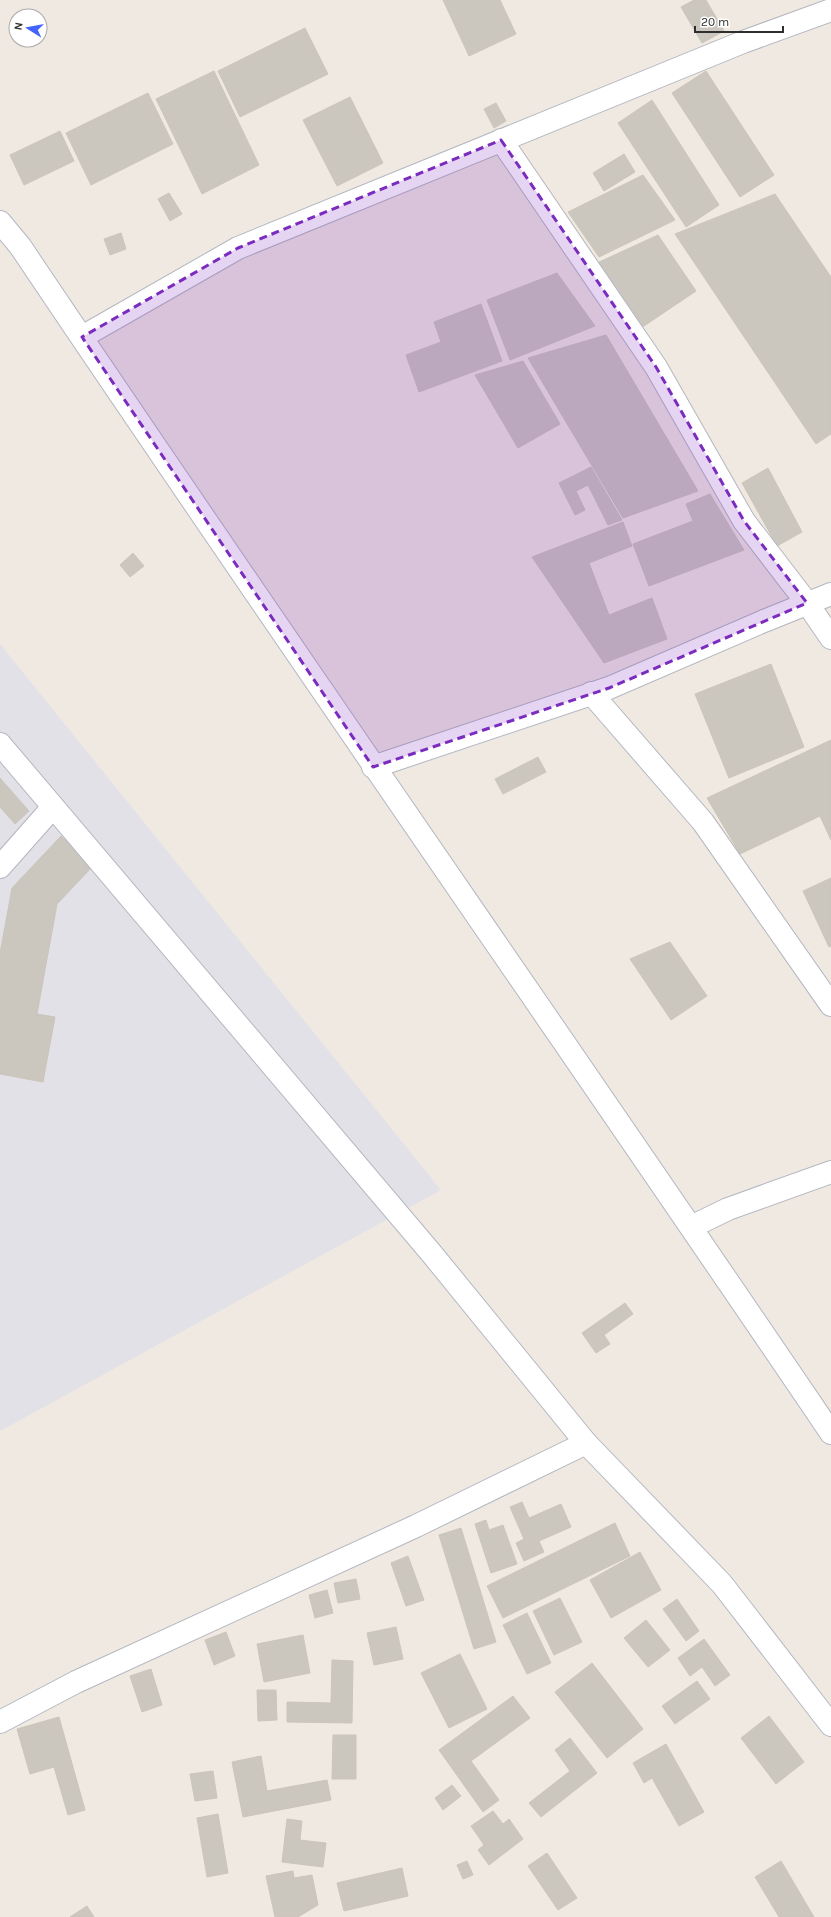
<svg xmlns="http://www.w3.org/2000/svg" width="831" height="1917" font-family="Karla,sans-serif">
  <rect width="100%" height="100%" fill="#efe9e1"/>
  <!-- industrial -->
  <path fill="#e3e1e8" d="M 0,644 L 441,1190 L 0,1431 Z"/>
  <!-- building -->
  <g fill="#cbc7bf" stroke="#cbc5ba">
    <path d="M 443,0 L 500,0 L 516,34 L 469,56 Z"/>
    <path d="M 694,0 L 706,0 L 724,31 L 702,43 L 681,7 Z"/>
    <path d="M 305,28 L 328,74 L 240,117 L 218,71 Z"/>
    <path d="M 214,71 L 259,165 L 202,194 L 156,99 Z"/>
    <path d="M 706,71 L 774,175 L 740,197 L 672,93 Z"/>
    <path d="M 148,93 L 173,144 L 91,185 L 66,133 Z"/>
    <path d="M 350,97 L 383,163 L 337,186 L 303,120 Z"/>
    <path d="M 652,100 L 719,205 L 686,227 L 618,123 Z"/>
    <path d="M 496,103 L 506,121 L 494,128 L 484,109 Z"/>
    <path d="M 60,131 L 74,161 L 24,185 L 10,155 Z"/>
    <path d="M 624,154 L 635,172 L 604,191 L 593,173 Z"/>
    <path d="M 643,175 L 675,220 L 599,257 L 568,212 Z"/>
    <path d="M 169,193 L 182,214 L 170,221 L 158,199 Z"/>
    <path d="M 775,194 L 831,277 L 831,434 L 816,444 L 675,234 Z"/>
    <path d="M 121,233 L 126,249 L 110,255 L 104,239 Z"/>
    <path d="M 658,235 L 696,291 L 641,328 L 597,263 Z"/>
    <path d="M 557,273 L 595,326 L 510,360 L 487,300 Z"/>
    <path d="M 481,304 L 502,361 L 419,392 L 406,355 L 441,342 L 434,322 Z"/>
    <path d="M 606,335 L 698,491 L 623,518 L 528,358 Z"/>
    <path d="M 523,361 L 560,424 L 518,448 L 475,375 Z"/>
    <path d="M 591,467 L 622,520 L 608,525 L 588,485 L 576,491 L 585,510 L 575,515 L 559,483 Z"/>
    <path d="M 768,468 L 802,532 L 777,546 L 742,483 Z"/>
    <path d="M 710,494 L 744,550 L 649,586 L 633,544 L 693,521 L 686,504 Z"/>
    <path d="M 623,522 L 632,546 L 589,563 L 609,615 L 652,598 L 667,639 L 604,663 L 532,557 Z"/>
    <path d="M 133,553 L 144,566 L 130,577 L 120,565 Z"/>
    <path d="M 771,664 L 804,747 L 729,778 L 695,694 Z"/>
    <path d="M 831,740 L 831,840 L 820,816 L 740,854 L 707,798 Z"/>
    <path d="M 538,757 L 546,772 L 503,794 L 495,779 Z"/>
    <path d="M 0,778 L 29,811 L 15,824 L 0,807 Z"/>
    <path d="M 61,836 L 93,866 L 57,904 L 37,1014 L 55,1017 L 43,1082 L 0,1074 L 0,953 L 12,888 Z"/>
    <path d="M 831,878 L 831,946 L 829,947 L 803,891 Z"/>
    <path d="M 670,942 L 707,996 L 671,1020 L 630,959 Z"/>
    <path d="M 625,1303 L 633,1314 L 604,1335 L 610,1344 L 596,1353 L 582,1333 Z"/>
    <path d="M 522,1502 L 529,1518 L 561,1504 L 571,1527 L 539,1541 L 544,1552 L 524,1561 L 516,1543 L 524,1539 L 510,1507 Z"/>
    <path d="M 486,1520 L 489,1530 L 503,1525 L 517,1564 L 491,1573 L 475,1524 Z"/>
    <path d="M 615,1523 L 630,1556 L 503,1618 L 487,1586 Z"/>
    <path d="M 461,1528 L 496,1642 L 474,1649 L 439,1535 Z"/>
    <path d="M 640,1552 L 661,1590 L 611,1618 L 590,1580 Z"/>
    <path d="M 408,1556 L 424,1600 L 406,1606 L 391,1563 Z"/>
    <path d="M 356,1579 L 360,1599 L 338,1603 L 334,1583 Z"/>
    <path d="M 327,1590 L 333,1613 L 315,1618 L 309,1595 Z"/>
    <path d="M 560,1598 L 582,1642 L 554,1655 L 533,1611 Z"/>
    <path d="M 677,1599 L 699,1631 L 686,1641 L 663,1609 Z"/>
    <path d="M 527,1613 L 551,1663 L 527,1674 L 503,1625 Z"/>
    <path d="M 646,1620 L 670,1650 L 648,1667 L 624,1638 Z"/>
    <path d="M 396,1627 L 403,1659 L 374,1665 L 367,1633 Z"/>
    <path d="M 226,1632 L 235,1656 L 214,1665 L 205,1640 Z"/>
    <path d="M 303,1635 L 310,1673 L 264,1682 L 257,1644 Z"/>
    <path d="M 704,1639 L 730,1675 L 715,1686 L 702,1667 L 690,1676 L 678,1658 Z"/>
    <path d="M 460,1654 L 487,1709 L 449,1728 L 421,1673 Z"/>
    <path d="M 332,1660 L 353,1661 L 352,1723 L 287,1722 L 287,1702 L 331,1703 Z"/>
    <path d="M 592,1663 L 643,1729 L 607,1758 L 555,1692 Z"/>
    <path d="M 151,1669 L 162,1705 L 142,1712 L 130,1676 Z"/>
    <path d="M 697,1681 L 710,1699 L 675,1724 L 662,1706 Z"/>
    <path d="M 257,1690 L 276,1690 L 277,1720 L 258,1721 Z"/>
    <path d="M 513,1696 L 530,1718 L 471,1761 L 499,1800 L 483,1812 L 439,1750 Z"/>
    <path d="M 769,1716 L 804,1762 L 776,1784 L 741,1738 Z"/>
    <path d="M 59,1717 L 85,1810 L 68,1815 L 54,1767 L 30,1774 L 17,1729 Z"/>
    <path d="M 333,1735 L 356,1735 L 356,1779 L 332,1779 Z"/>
    <path d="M 570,1738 L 597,1773 L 541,1817 L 529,1803 L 570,1771 L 555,1750 Z"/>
    <path d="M 666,1744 L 704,1812 L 679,1826 L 652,1778 L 644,1783 L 633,1763 Z"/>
    <path d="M 261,1756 L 267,1791 L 327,1780 L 331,1800 L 243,1817 L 232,1762 Z"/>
    <path d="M 213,1771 L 217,1798 L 195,1801 L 190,1774 Z"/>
    <path d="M 452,1785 L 461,1796 L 443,1810 L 435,1798 Z"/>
    <path d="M 493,1811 L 503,1824 L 509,1819 L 523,1839 L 489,1865 L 478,1850 L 484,1845 L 471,1826 Z"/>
    <path d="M 218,1814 L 228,1873 L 207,1877 L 197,1818 Z"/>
    <path d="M 287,1819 L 302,1821 L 300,1840 L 326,1843 L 323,1867 L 282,1862 Z"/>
    <path d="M 547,1853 L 577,1898 L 558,1910 L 528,1866 Z"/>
    <path d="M 467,1861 L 473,1875 L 463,1879 L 457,1865 Z"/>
    <path d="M 781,1861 L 814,1917 L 779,1917 L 755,1877 Z"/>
    <path d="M 402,1868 L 408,1896 L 344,1911 L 337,1883 Z"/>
    <path d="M 293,1871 L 294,1878 L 312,1875 L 318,1905 L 298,1917 L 275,1917 L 266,1876 Z"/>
    <path d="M 87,1906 L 94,1917 L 70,1917 Z"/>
  </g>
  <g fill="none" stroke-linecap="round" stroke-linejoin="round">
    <!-- street casing -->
    <g stroke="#b4b7c1" stroke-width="24">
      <g id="street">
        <path d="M 501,140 L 656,367 L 744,521 L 807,603 L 831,638"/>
        <path d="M 82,337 L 238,248 L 743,42 L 831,10"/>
        <path d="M 591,693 L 703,822 L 831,1005"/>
        <path d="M 0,744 L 432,1254 L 586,1443 L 722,1584 L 831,1725"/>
        <path d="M 373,767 L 609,688 L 764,621 L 831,594"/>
        <path d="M 0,867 L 53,807"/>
        <path d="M 691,1227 L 728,1209 L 831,1172"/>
        <path d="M 0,1722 L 76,1682 L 416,1526 L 586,1443"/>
      </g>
    </g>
    <!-- secondary casing -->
    <g stroke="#b4b7c1" stroke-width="24">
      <path id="secondary" d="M 0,222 L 20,246 C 287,644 562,1036 831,1433"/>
    </g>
    <!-- street -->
    <use href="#street" stroke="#fff" stroke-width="22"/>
    <!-- secondary -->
    <use href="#secondary" stroke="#fff" stroke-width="22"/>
  </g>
  <!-- marked area -->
  <path fill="#7b2cbf" fill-opacity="0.2" stroke="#7b2cbf" stroke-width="3" stroke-dasharray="8 5" stroke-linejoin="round" d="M 501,140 L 656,367 L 744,521 L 807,603 L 609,688 L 373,767 L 82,337 L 238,248 Z"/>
  <!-- north arrow -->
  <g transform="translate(28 28) rotate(281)"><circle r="19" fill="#ffffff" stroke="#ababab"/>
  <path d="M0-3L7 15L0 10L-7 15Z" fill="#4264fb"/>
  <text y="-6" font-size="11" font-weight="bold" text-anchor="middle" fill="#2e2e2e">N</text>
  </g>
  <!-- scale -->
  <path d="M695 26v6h88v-6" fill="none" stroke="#2e2e2e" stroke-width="2"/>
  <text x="701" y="26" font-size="12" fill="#2e2e2e" stroke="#ffffff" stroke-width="3" paint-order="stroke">20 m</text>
</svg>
